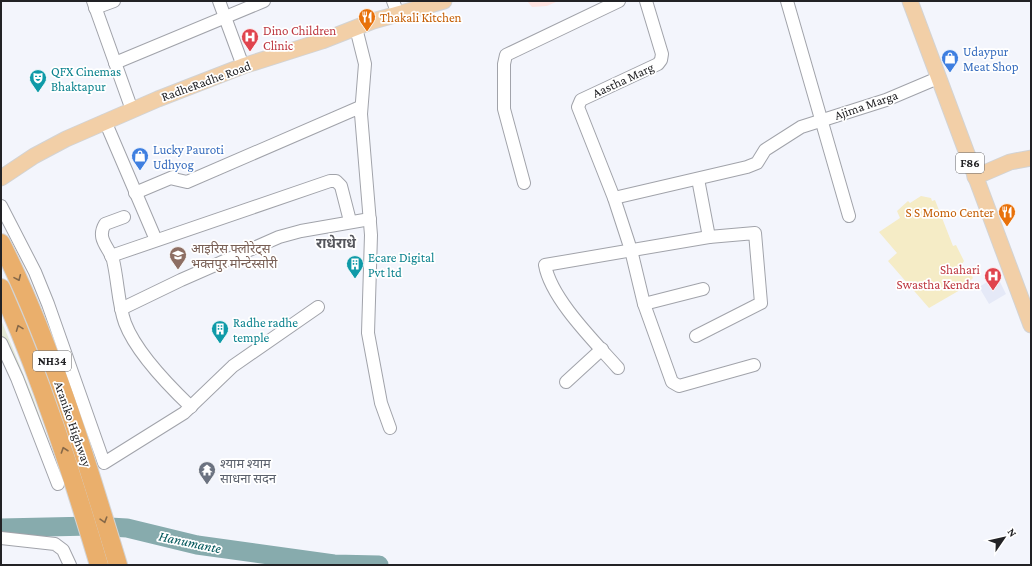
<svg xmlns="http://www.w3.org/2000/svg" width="1032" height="566" font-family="'Crimson Pro','Noto Sans Devanagari',serif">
  <rect width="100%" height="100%" fill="#f3f5fc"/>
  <!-- built -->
  <path fill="#e5e9f7" d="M 997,276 L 1006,294 L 989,304 L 979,287 Z"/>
  <!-- education -->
  <path fill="#ffe4e2" d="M 527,1 L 558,1 L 547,6 L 532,7 Z"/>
  <!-- green -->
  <path fill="#e5ead7" d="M 1,320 L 33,397 L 61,477 L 1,334 Z"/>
  <!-- sand -->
  <path fill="#f5ecc6" d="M 921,196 L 931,198 L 932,201 L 935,200 L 953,246 L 956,245 L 964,261 L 962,264 L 967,276 L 971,274 L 973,278 L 960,290 L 929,308 L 888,261 L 897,253 L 879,232 L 900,218 L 897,211 L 908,201 L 910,203 Z"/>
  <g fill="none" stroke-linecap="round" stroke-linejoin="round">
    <!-- river -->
    <path stroke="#87abad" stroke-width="19" d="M 1,528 L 92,526 L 127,528 L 197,545 L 334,564 L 379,565"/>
    <!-- minor casing -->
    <g stroke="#a1a3aa" stroke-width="14">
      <g id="minor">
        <path d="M 93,1 L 132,110"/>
        <path d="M 219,1 L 243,66"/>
        <path d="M 393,1 L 398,14"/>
        <path d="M 646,1 L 662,54 L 661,60 L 658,64 L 581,100 L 578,107 L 614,198 L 631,250 L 644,304 L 672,382 L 679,386 L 754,365"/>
        <path d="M 787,1 L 849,216"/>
        <path d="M 95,8 L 114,1"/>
        <path d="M 356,28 L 365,64 L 361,114 L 371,235 L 368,333 L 381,403 L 390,428"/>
        <path d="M 115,63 L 264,1"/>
        <path d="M 105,121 L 156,240"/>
        <path d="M 698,179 L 709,237"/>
        <path d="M 524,183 L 504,109 L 504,64 L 506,55 L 619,1"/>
        <path d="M 135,193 L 173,177 L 174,179 L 187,182 L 358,108 L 361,114"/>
        <path d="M 614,198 L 747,167 L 757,163 L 765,150 L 801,127 L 886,100 L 938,78"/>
        <path d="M 1,206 L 35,272 L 48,304 L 104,463 L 184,413 L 233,366 L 318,307"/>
        <path d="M 124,217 L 105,224 C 96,239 109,247 113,260 C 118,281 118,304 125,323 C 136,352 169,386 191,407"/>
        <path d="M 111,256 L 330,181 L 336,181 L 341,186 L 350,221"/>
        <path d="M 644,304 L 703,289"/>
        <path d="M 121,309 L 181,280 L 279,237 L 301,231 L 370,219"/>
        <path d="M 1,343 L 17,378 L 58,484"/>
        <path d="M 618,368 C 595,342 551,299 545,265 L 709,237 L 755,233 L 761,303 L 696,336"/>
        <path d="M 566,382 L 602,349"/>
        <path d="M 1,538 L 55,544 L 63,550 L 70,565"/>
      </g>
    </g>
    <!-- major casing -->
    <g stroke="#d3d3d3" stroke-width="17">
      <g id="major">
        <path d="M 910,1 L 1031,325"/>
        <path d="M 975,177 L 1010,162 L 1031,158"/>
        <path d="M 1,178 L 34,156 L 66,139 L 158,99 L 243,66 L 322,41 L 373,21 L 444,1"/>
      </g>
    </g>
    <!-- highway casing -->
    <g stroke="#d3d3d3" stroke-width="20">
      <g id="highway">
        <path d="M 1,243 C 52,345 85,456 118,565"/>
        <path d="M 1,288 C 41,378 71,471 99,565"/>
      </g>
    </g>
    <!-- minor -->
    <use href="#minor" stroke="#fff" stroke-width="12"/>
    <!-- major -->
    <use href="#major" stroke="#f2cfa7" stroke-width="15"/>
    <!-- highway -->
    <use href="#highway" stroke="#eaaf6c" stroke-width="18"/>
  </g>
  <!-- one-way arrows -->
  <defs><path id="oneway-chevron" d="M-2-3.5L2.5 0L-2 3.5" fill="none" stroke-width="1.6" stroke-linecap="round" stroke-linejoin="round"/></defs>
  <g stroke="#866848">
    <use href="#oneway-chevron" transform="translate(18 278) rotate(66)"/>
    <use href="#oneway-chevron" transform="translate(19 328) rotate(-111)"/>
    <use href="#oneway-chevron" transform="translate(64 450) rotate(-109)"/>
    <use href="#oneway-chevron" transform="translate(104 520) rotate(73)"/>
  </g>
  <!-- icons -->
  <defs>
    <g id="restaurant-pin" transform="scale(0.9)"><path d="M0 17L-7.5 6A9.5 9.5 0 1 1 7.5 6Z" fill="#e8710a" stroke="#fff"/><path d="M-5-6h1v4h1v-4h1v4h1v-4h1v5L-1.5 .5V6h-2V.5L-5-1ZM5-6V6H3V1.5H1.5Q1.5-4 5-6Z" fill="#fff"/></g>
    <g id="hospital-pin" transform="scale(0.9)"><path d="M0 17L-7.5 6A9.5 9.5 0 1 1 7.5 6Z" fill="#e0444e" stroke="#fff"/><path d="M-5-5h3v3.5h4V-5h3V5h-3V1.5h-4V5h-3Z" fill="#fff"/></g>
    <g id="shop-pin" transform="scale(0.9)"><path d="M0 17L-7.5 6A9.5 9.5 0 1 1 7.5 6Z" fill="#3f7fe0" stroke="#fff"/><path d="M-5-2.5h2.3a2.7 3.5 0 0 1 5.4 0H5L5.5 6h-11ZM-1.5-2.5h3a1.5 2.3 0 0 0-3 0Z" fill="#fff"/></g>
    <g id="theatre-pin" transform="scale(0.9)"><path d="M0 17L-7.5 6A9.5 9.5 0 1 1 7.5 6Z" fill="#0f9aa8" stroke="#fff"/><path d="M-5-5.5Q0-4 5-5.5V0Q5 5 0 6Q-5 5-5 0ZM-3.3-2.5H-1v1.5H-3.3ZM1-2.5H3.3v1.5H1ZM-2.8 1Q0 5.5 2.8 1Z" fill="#fff"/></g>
    <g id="school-pin" transform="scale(0.9)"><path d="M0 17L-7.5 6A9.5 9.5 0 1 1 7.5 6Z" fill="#8d6e63" stroke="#fff"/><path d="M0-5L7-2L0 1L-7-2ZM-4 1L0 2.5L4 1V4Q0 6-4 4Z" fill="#fff"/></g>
    <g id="building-pin" transform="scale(0.9)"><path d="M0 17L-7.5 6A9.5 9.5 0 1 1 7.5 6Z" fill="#0f9aa8" stroke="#fff"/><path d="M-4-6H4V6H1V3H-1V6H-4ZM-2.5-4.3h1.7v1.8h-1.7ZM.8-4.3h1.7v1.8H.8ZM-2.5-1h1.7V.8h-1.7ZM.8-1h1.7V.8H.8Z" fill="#fff"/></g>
    <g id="temple-pin" transform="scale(0.9)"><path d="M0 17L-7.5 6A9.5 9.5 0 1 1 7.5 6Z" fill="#6b7280" stroke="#fff"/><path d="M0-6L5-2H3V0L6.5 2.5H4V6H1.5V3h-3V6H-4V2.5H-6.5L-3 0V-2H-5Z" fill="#fff"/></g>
  </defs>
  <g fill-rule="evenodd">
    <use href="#restaurant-pin" x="367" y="17"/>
    <use href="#hospital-pin" x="250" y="37"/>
    <use href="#shop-pin" x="950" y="58"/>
    <use href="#theatre-pin" x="38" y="78"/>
    <use href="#shop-pin" x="140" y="156"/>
    <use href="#restaurant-pin" x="1007" y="212"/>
    <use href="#school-pin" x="178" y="255"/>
    <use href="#building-pin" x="355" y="264"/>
    <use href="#hospital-pin" x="993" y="276"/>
    <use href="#building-pin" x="220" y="329"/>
    <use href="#temple-pin" x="207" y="470"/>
  </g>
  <g text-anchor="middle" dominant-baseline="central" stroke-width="3.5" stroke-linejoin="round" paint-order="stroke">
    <!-- shield labels -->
    <g fill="#fff" stroke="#646466" stroke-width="1">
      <rect x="956" y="153" width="28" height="20" rx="3"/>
      <rect x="33" y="351" width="38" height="20" rx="3"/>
    </g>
    <g font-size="12" font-weight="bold" fill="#222225">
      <text x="970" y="163">F86</text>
      <text x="52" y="361">NH34</text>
    </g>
    <!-- food labels -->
    <g font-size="13" fill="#c56008" stroke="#fff" text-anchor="start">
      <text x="380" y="17">Thakali Kitchen</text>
      <text x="994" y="212" text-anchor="end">S S Momo Center</text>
    </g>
    <!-- health labels -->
    <g font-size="13" fill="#be3a42" stroke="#fff" text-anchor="start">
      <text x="263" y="30">Dino Children<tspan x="263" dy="15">Clinic</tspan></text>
      <text x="980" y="269" text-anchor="end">Shahari<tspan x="980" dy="15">Swastha Kendra</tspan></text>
    </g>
    <!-- shop labels -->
    <g font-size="13" fill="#366cbe" stroke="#fff" text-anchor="start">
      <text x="963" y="51">Udaypur<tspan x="963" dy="15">Meat Shop</tspan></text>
      <text x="153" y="149">Lucky Pauroti<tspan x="153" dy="15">Udhyog</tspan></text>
    </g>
    <!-- culture labels -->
    <g font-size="13" fill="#0d838f" stroke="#fff" text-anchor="start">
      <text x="51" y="71">QFX Cinemas<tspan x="51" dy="15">Bhaktapur</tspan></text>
      <text x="368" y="257">Ecare Digital<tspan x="368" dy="15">Pvt ltd</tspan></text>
      <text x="233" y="322">Radhe radhe<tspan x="233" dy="15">temple</tspan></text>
    </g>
    <!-- street labels -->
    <g font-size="13" fill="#222225" stroke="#fff">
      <text transform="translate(623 80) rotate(-25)">Aastha Marg</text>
      <text transform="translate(206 81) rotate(-20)">RadheRadhe Road</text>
      <text transform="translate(866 105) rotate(-19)">Ajima Marga</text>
      <text transform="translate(73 424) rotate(71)">Araniko Highway</text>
    </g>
    <!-- education labels -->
    <g font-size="13" fill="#785e54" stroke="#fff" text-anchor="start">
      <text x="191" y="248">आइरिस फ्लोरेट्स<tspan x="191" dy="15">भक्तपुर मोन्टेस्सोरी</tspan></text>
    </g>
    <!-- worship labels -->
    <g font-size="13" fill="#5b616d" stroke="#fff" text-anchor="start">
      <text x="220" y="463">श्याम श्याम<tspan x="220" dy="15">साधना सदन</tspan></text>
    </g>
    <!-- neighbourhood labels -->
    <g font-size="14" font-weight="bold" fill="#55565c" stroke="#fff">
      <text x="336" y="243">राधेराधे</text>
    </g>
    <!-- water labels -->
    <g font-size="14" font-style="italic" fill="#00565a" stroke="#fff">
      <text transform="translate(190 542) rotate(12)">Hanumante</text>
    </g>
  </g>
  <!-- border -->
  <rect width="1032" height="566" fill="none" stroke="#222225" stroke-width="4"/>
  <!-- north arrow -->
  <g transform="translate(1004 538) rotate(56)" stroke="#ffffff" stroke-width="3" paint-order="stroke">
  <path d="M0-3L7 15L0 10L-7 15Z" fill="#222225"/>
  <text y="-6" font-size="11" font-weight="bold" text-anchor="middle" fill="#222225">N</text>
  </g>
</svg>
